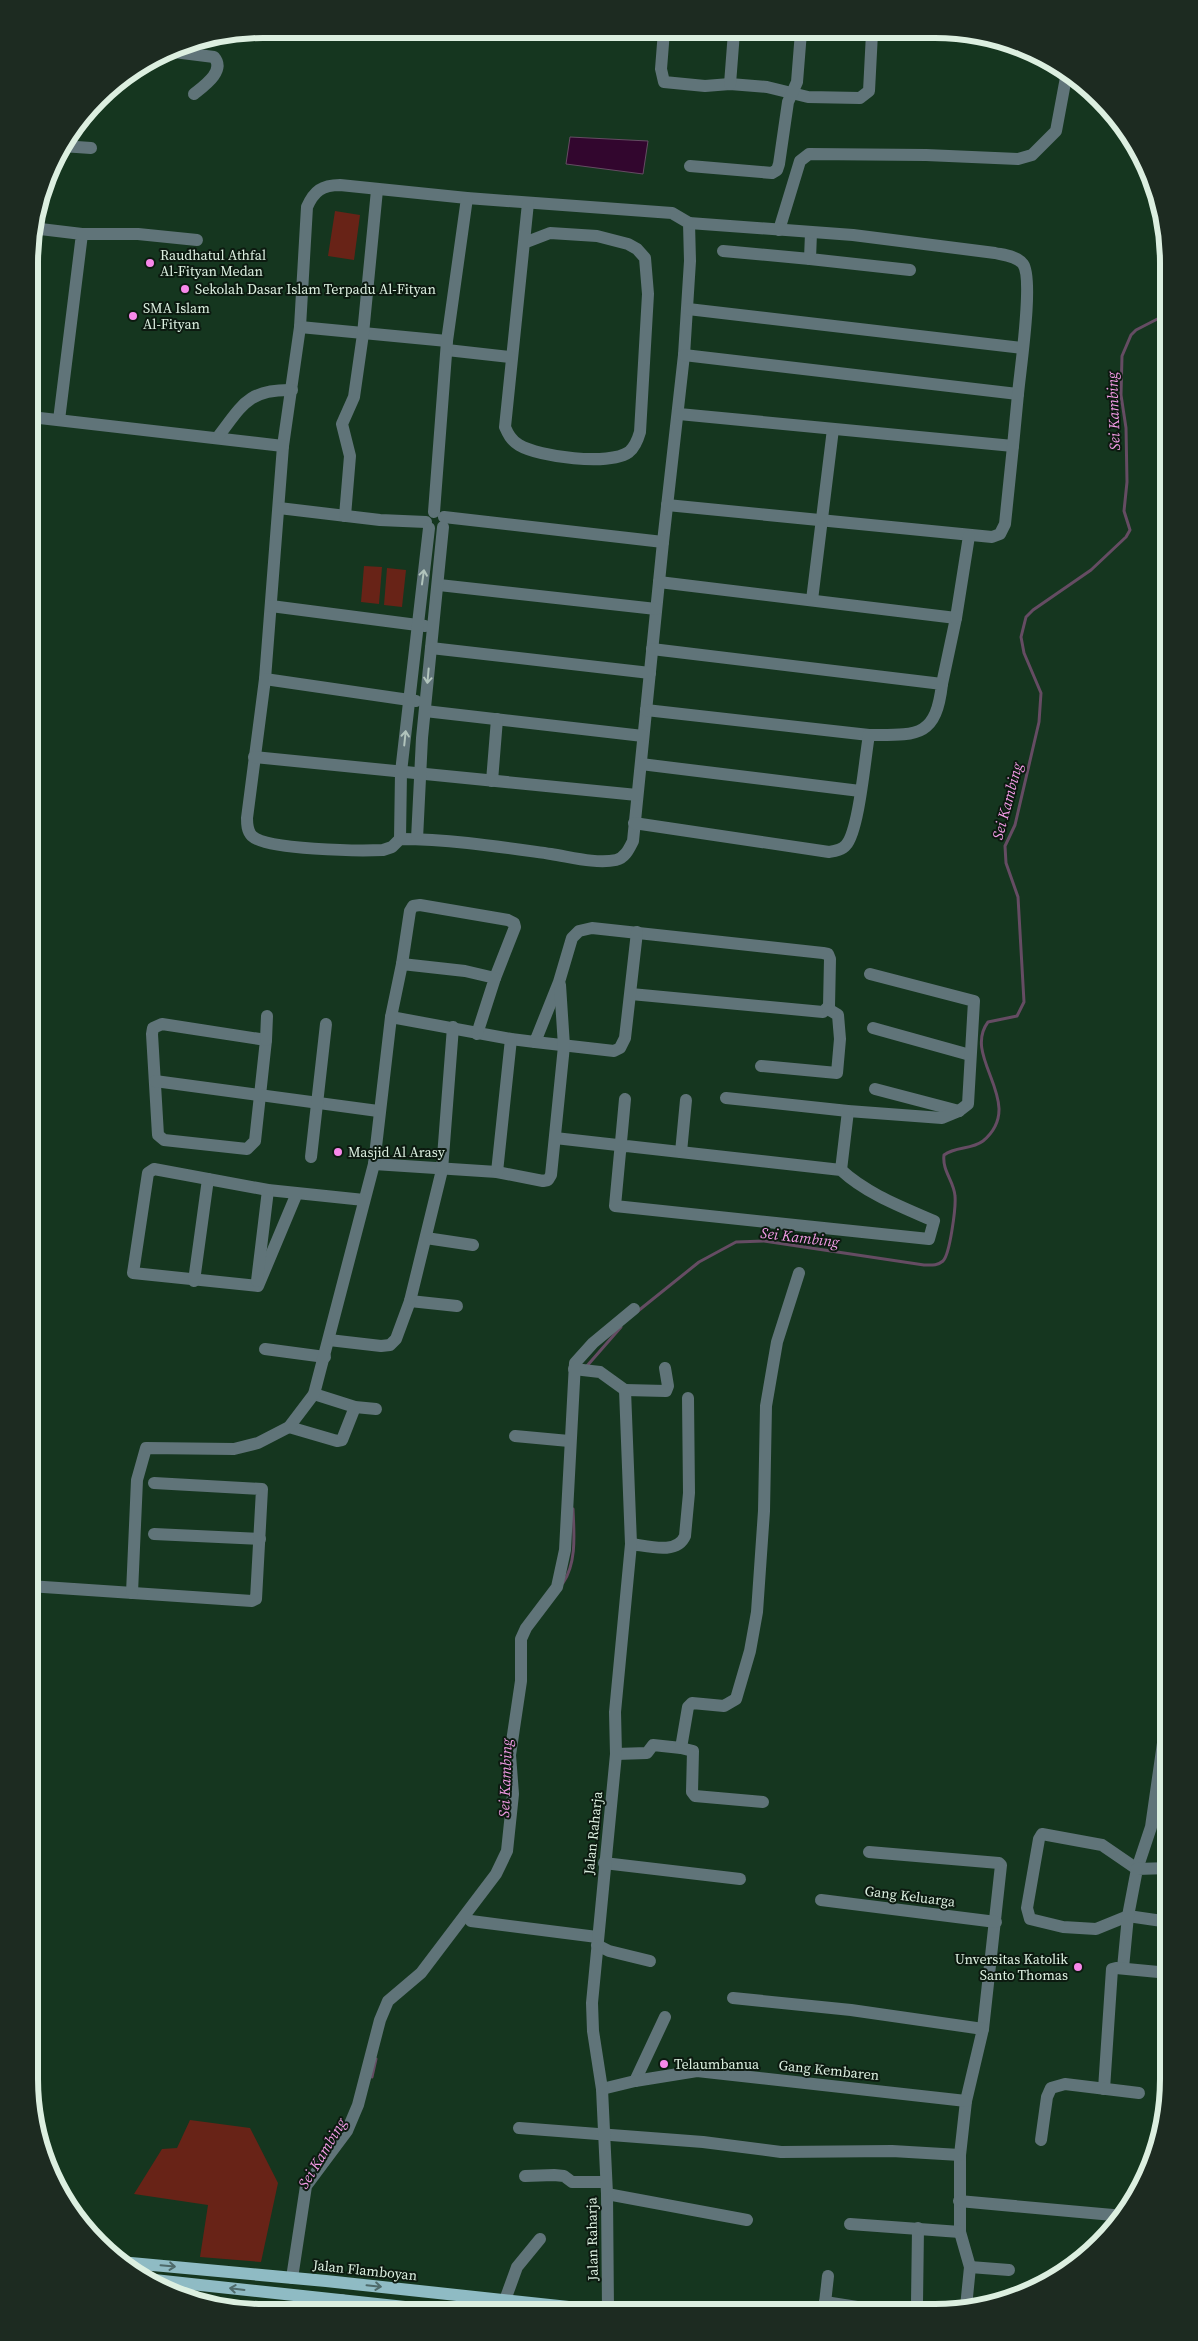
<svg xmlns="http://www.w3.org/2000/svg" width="1198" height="2341" font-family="'Source Serif 4',serif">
  <rect width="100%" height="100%" fill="#15361f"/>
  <!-- green -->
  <g fill="#682317">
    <path d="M 335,211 L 360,215 L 354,260 L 328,256 Z"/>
    <path d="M 364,566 L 382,567 L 379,604 L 361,602 Z"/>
    <path d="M 387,568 L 406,570 L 402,607 L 384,605 Z"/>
    <path d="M 190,2120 L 250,2128 L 278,2183 L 261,2262 L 200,2257 L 208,2205 L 134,2194 L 162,2149 L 177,2148 Z"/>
  </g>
  <!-- water -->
  <path fill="#32062e" stroke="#654c63" d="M 570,137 L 648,141 L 643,174 L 566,164 Z"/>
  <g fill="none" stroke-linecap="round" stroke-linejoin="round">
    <!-- stream -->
    <g stroke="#654c63" stroke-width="3">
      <path d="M 1156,185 C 1152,212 1155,212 1165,235"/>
      <path d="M 638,1311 L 699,1262 L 736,1242 L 764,1241 L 924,1265 C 931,1265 937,1266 943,1261 C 950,1254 956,1207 955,1196 C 954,1181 942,1171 944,1155 C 956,1146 971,1150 983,1141 C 1028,1103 961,1058 988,1022 L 1017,1016 L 1024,1002 L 1018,897 L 1006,863 L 1005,846 L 1015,825 L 1039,722 L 1041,693 L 1024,653 L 1021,637 L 1026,617 L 1033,610 L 1091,570 L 1126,537 L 1130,530 L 1124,511 L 1127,482 L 1126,428 L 1121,395 L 1122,356 L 1131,335 L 1136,330 L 1169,313"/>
      <path d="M 586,1367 L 621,1327"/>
      <path d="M 563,1583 C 577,1562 574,1533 573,1509"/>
      <path d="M 372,2077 L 376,2059"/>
    </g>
    <!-- minor -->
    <g stroke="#607479" stroke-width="12">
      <path d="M 664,31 L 661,69 L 664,82 L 705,86 L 730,84 L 767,87 L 808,97 L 860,98 L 869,91 L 872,33"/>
      <path d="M 166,51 L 214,57 C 226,71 204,86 194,94"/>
      <path d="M 730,84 L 734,32"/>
      <path d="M 62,146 L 91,148"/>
      <path d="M 690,166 L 772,173 L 777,170 L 779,164 L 788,102 L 797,82 L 801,32"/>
      <path d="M 340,185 L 467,198 L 672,213 L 689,223 L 690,261 L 684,355 L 663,542 L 633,841 C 629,849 625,858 616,860 C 596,864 571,857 551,854 C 501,847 451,839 400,839 L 392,847 L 383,850 C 360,851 266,850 252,836 C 247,831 247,824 247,818 L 265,679 L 283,446 L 300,327 L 307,207 C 314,191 322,185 340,185 Z"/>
      <path d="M 32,228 L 82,234 L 59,420"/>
      <path d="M 779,230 L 800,161 L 809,154 L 926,155 L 1018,159 L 1032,155 L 1056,131 L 1067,72"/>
      <path d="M 811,233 L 810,259 L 910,270"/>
      <path d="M 82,234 L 138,234 L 197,240"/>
      <path d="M 524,243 L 550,233 L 597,236 L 628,244 L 637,249 L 645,258 L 648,294 L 640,432 C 638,439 635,447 629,452 C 609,466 539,457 519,445 C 511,440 508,434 505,427 L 528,203"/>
      <path d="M 723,251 L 810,259"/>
      <path d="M 688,309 L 1022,348"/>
      <path d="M 300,327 L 447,341"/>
      <path d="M 447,350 L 510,357"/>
      <path d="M 684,355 L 1018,394 C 1020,371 1034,279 1023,264 C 1017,256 1004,255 995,253 L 853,235 L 689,223"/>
      <path d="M 679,414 L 1013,446 L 1018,394"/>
      <path d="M 31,417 L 283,446"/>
      <path d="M 217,438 C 242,406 247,389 292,390"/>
      <path d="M 667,505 L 992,537 L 1000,534 L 1005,524 L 1013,446"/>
      <path d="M 279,508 L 380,520 L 426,522"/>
      <path d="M 434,512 L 447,341 L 467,198"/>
      <path d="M 345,516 L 350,456 L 342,424 L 354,397 L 363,334 L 377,190"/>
      <path d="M 444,517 L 663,542"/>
      <path d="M 659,582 L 956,618 L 942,684"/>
      <path d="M 439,585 L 656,609"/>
      <path d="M 812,600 L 833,429"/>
      <path d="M 271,606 L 425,626"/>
      <path d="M 956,618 L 969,536"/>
      <path d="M 431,648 L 650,673"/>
      <path d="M 265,679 L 416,701"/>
      <path d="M 646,710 L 869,735"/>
      <path d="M 425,711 L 643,736"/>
      <path d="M 254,757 L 637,795"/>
      <path d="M 641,764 L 860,791"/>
      <path d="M 492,781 L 497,719"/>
      <path d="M 634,823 L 829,852 C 835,851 842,850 846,845 C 859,831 865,757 869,735 C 917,735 936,738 942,684 L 652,649"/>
      <path d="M 400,839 L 401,772 L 429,528"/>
      <path d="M 417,839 L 422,738 L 443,527"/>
      <path d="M 402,964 L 410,911 L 413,906 L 420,905 L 508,920 L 514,923 L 515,927 L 495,978"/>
      <path d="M 391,1017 L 511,1039 L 535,1042 L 559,982 L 572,938 L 579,931 L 592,928 L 823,953 L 828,954 L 830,959 L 829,1006 L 823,1012 L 631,994"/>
      <path d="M 162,1024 L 266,1040 L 255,1141 L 247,1149 L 164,1140 L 158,1135 L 152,1034 L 153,1028 Z"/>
      <path d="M 873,1028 L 970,1055"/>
      <path d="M 266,1040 L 267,1016"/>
      <path d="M 535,1042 L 614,1051 L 620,1048 L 625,1038 L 637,932"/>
      <path d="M 761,1066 L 837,1073 L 840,1039 L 838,1015 L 828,1009"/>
      <path d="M 155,1081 L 378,1111"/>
      <path d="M 875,1089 L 959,1111"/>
      <path d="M 726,1098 L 848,1111 L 942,1118 L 959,1111 L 968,1104 L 974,1001 L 870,974"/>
      <path d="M 555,1138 C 650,1149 746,1159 841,1170 C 867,1194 902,1207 934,1221 L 929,1239 L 615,1206 L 625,1099"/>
      <path d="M 681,1152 L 686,1100"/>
      <path d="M 311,1157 L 326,1024"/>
      <path d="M 374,1164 L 497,1172 L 543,1181 L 548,1180 L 551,1175 L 564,1046 L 560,985"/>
      <path d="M 841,1170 L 848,1111"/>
      <path d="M 497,1172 L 511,1039"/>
      <path d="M 297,1193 L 258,1286 L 133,1273 L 148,1173 L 154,1169 L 268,1190 L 364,1200"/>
      <path d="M 426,1238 L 473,1245"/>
      <path d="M 194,1281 L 208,1179"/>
      <path d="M 257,1281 L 268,1190"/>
      <path d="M 410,1301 L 457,1306"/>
      <path d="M 329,1340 L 381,1346 L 390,1345 L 396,1339 L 410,1301 L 442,1170 L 453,1027"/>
      <path d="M 265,1349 L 325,1357"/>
      <path d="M 574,1369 L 600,1372 L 625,1390"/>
      <path d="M 625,1390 L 666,1391 L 668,1386 L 665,1368"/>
      <path d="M 314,1394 L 355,1407 L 376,1409"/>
      <path d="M 289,1427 L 337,1441 L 342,1440 L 355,1407"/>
      <path d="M 515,1436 L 569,1441"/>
      <path d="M 154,1534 L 260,1539"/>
      <path d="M 631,1544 C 648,1546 677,1555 685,1536 L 689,1493 L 688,1398"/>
      <path d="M 29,1586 L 252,1601 L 256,1599 L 262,1489 L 154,1483"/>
      <path d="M 132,1593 L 137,1480 L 146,1448 L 234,1449 L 258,1443 L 289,1427 L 314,1394 L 374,1164 L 391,1017 L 402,964 L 465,971 L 495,978 L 477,1034"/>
      <path d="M 616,1754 L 647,1753 L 653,1745 L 681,1748"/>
      <path d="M 763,1802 L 695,1796 L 692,1792 L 693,1751 L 681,1748 L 688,1707 L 692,1703 L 724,1706 L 736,1699 L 750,1651 L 757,1612 L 764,1511 L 766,1406 L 777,1342 L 799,1273"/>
      <path d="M 869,1852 L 999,1863 L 1001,1865 L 983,2029 L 966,2101 L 960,2155 L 960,2232 L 970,2267 L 966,2307"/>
      <path d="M 604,1863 L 740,1879"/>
      <path d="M 821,1900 L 996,1922"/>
      <path d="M 471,1921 L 597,1937"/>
      <path d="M 1169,1922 L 1128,1916 L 1096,1929 L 1063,1927 L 1030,1919 L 1027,1908 L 1039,1839 L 1042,1834 L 1102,1845 L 1137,1869 L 1151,1827 L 1169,1701"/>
      <path d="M 597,1945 L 609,1951 L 650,1961"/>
      <path d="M 1123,1968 L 1128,1916 L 1137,1869 L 1169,1868"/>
      <path d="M 733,1998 L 851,2010 L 983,2029"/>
      <path d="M 635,2081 L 665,2017"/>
      <path d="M 602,2089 L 635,2081 L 697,2071 L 966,2101"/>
      <path d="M 1104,2089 L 1112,1969 L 1116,1968 L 1169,1973"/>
      <path d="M 519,2128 L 703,2142 L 781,2152 L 892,2151 L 960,2155"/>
      <path d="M 1041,2140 L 1047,2097 L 1051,2088 L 1065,2084 L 1139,2093"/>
      <path d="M 525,2176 L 554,2175 L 564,2176 L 572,2182 L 606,2182"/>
      <path d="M 607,2194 L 747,2220"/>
      <path d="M 959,2201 L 1124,2216"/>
      <path d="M 850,2224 L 960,2232"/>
      <path d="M 970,2267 L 1009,2270"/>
      <path d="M 292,2278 L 306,2186 L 347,2131 L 358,2105 L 380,2020 L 388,2001 L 421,1973 L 496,1874 L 507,1851 L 513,1794 L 510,1755 L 521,1681 L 521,1639 L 526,1628 L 557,1587 L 565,1550 L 575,1363 L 593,1343 L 634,1309"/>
      <path d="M 505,2300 L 517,2267 L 540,2239"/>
      <path d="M 825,2302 L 889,2312"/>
      <path d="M 336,2311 L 342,2300"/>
      <path d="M 608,2311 L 607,2194 L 602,2089 L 593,2031 L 592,2003 L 616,1754 L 615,1712 L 631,1544 L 625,1390"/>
      <path d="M 824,2312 L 828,2276"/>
      <path d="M 914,2312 L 917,2303 L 918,2228"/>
    </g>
    <!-- major -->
    <g stroke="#8fbbc4" stroke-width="12">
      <path d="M 120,2262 L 326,2281 L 606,2311"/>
      <path d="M 145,2279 L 442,2311"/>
    </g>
  </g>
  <!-- one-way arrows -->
  <defs><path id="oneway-shaft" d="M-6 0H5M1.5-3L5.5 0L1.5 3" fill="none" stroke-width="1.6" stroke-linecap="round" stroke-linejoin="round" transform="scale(1.25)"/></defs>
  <g stroke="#b1c4bc">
    <use href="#oneway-shaft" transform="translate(423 577) rotate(-82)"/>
    <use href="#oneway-shaft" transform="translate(428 676) rotate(95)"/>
    <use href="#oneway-shaft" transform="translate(405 738) rotate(-84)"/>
  </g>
  <g stroke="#4e6a6a">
    <use href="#oneway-shaft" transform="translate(168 2266) rotate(5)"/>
    <use href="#oneway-shaft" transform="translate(374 2286) rotate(6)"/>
    <use href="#oneway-shaft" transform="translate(237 2289) rotate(-173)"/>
  </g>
  <!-- markers -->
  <g fill="#f888ea" stroke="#0c1a10" stroke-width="2">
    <circle cx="150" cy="263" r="5"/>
    <circle cx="185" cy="289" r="5"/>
    <circle cx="133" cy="316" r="5"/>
    <circle cx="338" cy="1152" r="5"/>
    <circle cx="1078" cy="1967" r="5"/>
    <circle cx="664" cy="2064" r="5"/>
  </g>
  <g text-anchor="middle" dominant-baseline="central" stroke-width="4" stroke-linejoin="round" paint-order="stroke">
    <!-- poi labels -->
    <g font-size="14" fill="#dcefe0" stroke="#0c1a10" text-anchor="start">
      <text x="160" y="255">Raudhatul Athfal<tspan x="160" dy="16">Al-Fityan Medan</tspan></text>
      <text x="195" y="289">Sekolah Dasar Islam Terpadu Al-Fityan</text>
      <text x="143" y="308">SMA Islam<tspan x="143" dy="16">Al-Fityan</tspan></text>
      <text x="348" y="1152">Masjid Al Arasy</text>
      <text x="1068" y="1959" text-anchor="end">Unversitas Katolik<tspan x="1068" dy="16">Santo Thomas</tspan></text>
      <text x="674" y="2064">Telaumbanua</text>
    </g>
    <!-- street labels -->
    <g font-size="14" fill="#dcefe0" stroke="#0c1a10">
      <text transform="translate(593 1833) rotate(-84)">Jalan Raharja</text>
      <text transform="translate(910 1896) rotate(7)">Gang Keluarga</text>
      <text transform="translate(829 2070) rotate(6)">Gang Kembaren</text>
      <text transform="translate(592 2239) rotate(-91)">Jalan Raharja</text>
      <text transform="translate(365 2270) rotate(6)">Jalan Flamboyan</text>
    </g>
    <!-- water labels -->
    <g font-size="15" font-style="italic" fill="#f39be6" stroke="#0c1a10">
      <text transform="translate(1113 411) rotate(-92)">Sei Kambing</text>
      <text transform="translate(1007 801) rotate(-75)">Sei Kambing</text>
      <text transform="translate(800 1237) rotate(7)">Sei Kambing</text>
      <text transform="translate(505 1778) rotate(-88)">Sei Kambing</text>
      <text transform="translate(322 2153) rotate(-59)">Sei Kambing</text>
    </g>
  </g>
  <!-- crop -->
  <path d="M0 0H1198V2341H0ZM263 38H935A225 225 0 0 1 1160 263V2079A225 225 0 0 1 935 2304H263A225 225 0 0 1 38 2079V263A225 225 0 0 1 263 38Z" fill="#1d2b21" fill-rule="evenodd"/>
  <path fill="none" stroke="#dcefe0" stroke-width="6" d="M263 38H935A225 225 0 0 1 1160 263V2079A225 225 0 0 1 935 2304H263A225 225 0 0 1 38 2079V263A225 225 0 0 1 263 38Z"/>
</svg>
